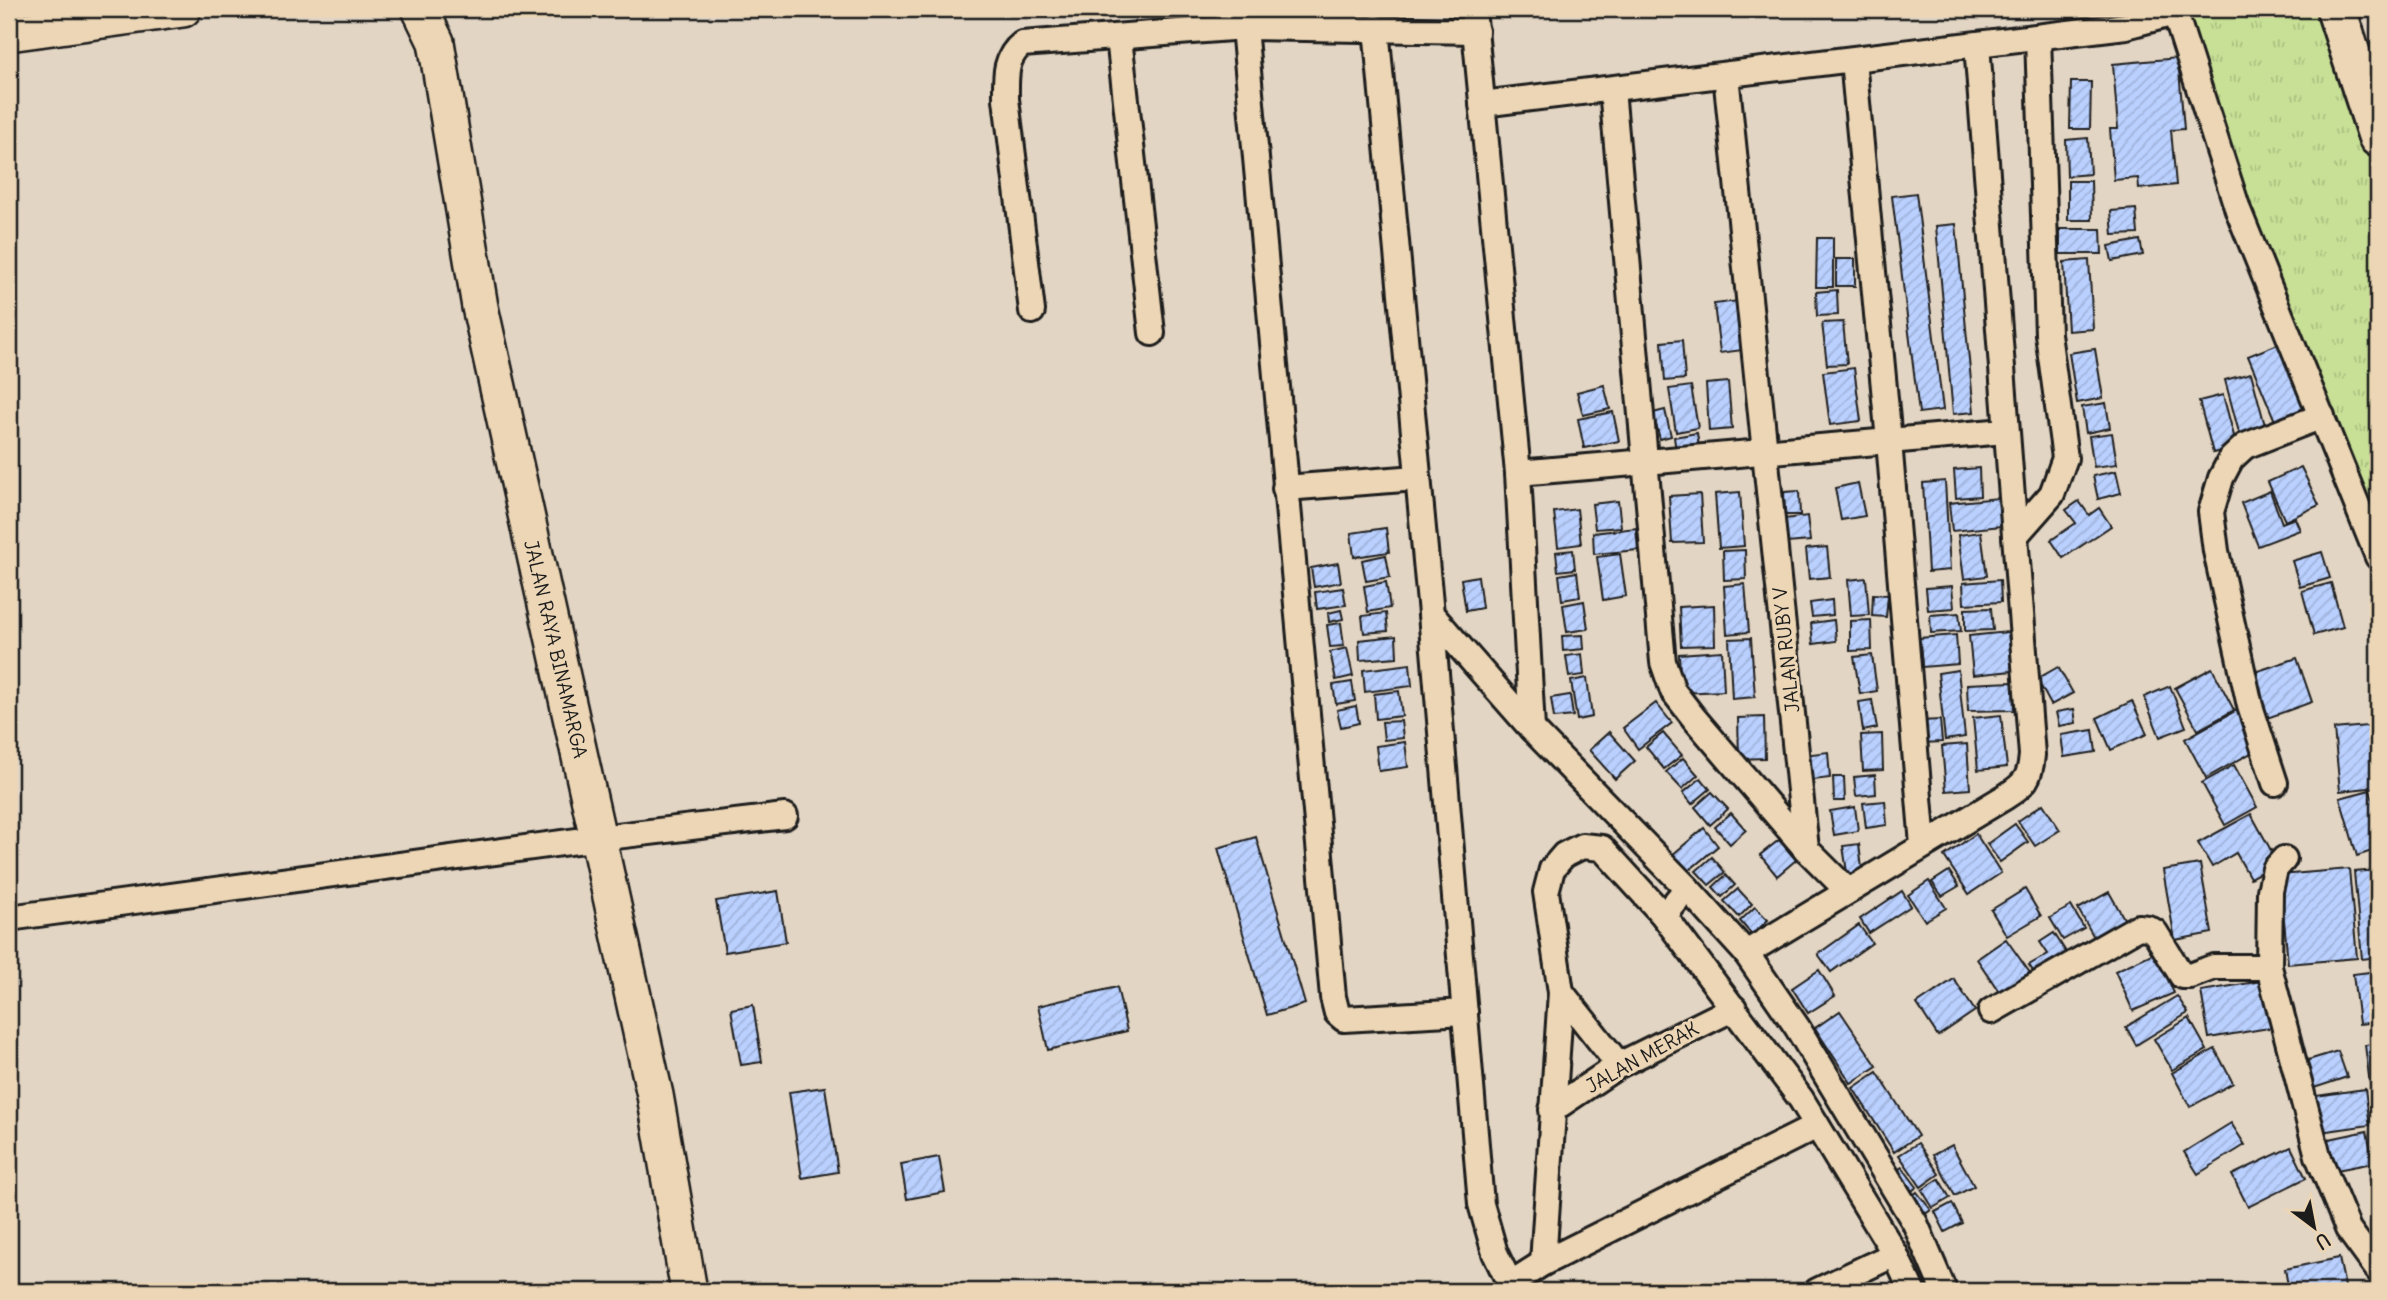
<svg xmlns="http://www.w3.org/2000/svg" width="2387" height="1300" font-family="Delius,sans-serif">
  <defs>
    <pattern id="grass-tufts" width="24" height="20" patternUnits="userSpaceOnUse" patternTransform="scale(1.75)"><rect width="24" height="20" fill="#c8e096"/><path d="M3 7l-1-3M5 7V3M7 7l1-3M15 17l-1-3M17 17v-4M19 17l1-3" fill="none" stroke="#abc081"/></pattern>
    <pattern id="building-hatch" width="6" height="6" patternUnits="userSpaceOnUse" patternTransform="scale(1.75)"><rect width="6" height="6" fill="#bad0ff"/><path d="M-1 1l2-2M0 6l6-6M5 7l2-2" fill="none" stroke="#9fb2da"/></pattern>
  </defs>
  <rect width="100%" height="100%" fill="#e2d5c4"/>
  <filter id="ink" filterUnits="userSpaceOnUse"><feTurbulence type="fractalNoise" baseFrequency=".0143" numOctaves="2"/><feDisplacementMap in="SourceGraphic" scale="14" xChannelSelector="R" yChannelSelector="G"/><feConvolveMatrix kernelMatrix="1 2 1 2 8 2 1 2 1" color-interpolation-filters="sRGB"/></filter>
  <g filter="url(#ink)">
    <!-- grass -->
    <path fill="url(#grass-tufts)" stroke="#727e59" stroke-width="2" d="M 2175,9 L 2337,9 L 2378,136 L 2378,556 Z"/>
    <!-- building -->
    <g fill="url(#building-hatch)" stroke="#1c1c1c" stroke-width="2">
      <path d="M 2178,58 L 2184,129 L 2171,130 L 2176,185 L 2139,189 L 2138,178 L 2114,180 L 2110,129 L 2118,129 L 2113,64 Z"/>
      <path d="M 2071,82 L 2091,82 L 2090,129 L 2070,129 Z"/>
      <path d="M 2088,138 L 2090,174 L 2067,176 L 2066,140 Z"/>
      <path d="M 2068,181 L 2091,181 L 2092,220 L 2068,220 Z"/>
      <path d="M 1916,193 L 1943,410 L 1919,413 L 1892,196 Z"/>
      <path d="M 2136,209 L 2138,234 L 2113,235 L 2111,211 Z"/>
      <path d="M 1956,224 L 1974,412 L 1953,414 L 1936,226 Z"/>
      <path d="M 2060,229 L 2101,229 L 2102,254 L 2060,254 Z"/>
      <path d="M 1817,238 L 1833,238 L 1833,287 L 1816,287 Z"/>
      <path d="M 2140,240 L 2143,255 L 2112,261 L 2109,246 Z"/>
      <rect x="1836" y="259" width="19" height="27"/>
      <path d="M 2089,260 L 2093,329 L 2068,331 L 2064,262 Z"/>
      <path d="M 1837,290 L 1838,315 L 1817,316 L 1816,292 Z"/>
      <path d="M 1738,301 L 1743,350 L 1720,353 L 1714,304 Z"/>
      <path d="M 1843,322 L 1847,364 L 1827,365 L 1822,323 Z"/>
      <path d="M 1682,340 L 1685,379 L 1665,381 L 1662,342 Z"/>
      <path d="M 2288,340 L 2315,405 L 2275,421 L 2248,356 Z"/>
      <path d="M 2095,349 L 2103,398 L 2077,403 L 2069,353 Z"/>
      <path d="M 1854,368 L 1861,421 L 1830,425 L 1823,372 Z"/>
      <path d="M 2251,373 L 2267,433 L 2241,440 L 2225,380 Z"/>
      <path d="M 1728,382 L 1732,429 L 1709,431 L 1706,384 Z"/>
      <path d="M 1604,385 L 1610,409 L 1583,415 L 1577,392 Z"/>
      <path d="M 1691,386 L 1698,428 L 1676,432 L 1669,389 Z"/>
      <path d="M 2223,395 L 2237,447 L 2213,453 L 2199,401 Z"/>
      <path d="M 2106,403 L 2110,428 L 2086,433 L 2082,407 Z"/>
      <path d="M 1665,410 L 1671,436 L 1660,439 L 1653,413 Z"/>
      <path d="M 1613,412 L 1619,441 L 1584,448 L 1578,419 Z"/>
      <path d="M 1697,433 L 1700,454 L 1677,458 L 1674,437 Z"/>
      <path d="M 2112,433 L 2117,464 L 2094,467 L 2089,436 Z"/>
      <path d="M 2301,467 L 2319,505 L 2285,521 L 2268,482 Z"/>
      <path d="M 1979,468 L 1980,496 L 1956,498 L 1954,470 Z"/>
      <path d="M 2116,471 L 2121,493 L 2098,499 L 2093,476 Z"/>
      <path d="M 1945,481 L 1950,570 L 1928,572 L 1923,483 Z"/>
      <path d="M 1858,483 L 1865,516 L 1841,520 L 1835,488 Z"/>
      <path d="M 1799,491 L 1800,515 L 1785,515 L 1784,492 Z"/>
      <path d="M 2270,491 L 2282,523 L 2295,518 L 2300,530 L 2258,546 L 2241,503 Z"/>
      <path d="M 1740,492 L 1744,546 L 1719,548 L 1715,494 Z"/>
      <path d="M 1700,494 L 1703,542 L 1672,543 L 1669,496 Z"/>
      <path d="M 1998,498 L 2001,526 L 1952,531 L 1949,503 Z"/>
      <path d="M 1618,501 L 1621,527 L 1595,529 L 1592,504 Z"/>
      <path d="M 2079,501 L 2089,515 L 2099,508 L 2111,526 L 2063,558 L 2051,540 L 2076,523 L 2066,510 Z"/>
      <path d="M 1577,509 L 1581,544 L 1558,547 L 1554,512 Z"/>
      <path d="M 1807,516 L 1810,541 L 1787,543 L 1784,519 Z"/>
      <path d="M 1386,528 L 1389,552 L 1354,557 L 1351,533 Z"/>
      <path d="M 1636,528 L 1638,550 L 1594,554 L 1593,533 Z"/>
      <path d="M 1981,532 L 1987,576 L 1964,579 L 1958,535 Z"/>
      <path d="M 1827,547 L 1830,577 L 1809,579 L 1806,549 Z"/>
      <path d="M 1573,550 L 1575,569 L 1558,571 L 1556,552 Z"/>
      <path d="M 1745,550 L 1746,579 L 1724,580 L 1723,551 Z"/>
      <path d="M 2322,552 L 2330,578 L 2300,587 L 2292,561 Z"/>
      <path d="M 1620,554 L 1626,596 L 1603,600 L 1597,557 Z"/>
      <path d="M 1386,555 L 1390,577 L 1366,581 L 1362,560 Z"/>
      <path d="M 1338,563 L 1341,582 L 1314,587 L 1311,568 Z"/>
      <path d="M 1577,572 L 1580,597 L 1562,600 L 1559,575 Z"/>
      <path d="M 1478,576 L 1482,608 L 1466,611 L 1461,579 Z"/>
      <path d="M 1866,578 L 1869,615 L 1851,616 L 1848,580 Z"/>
      <path d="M 2000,580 L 2001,602 L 1964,604 L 1963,583 Z"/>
      <path d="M 1386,582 L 1390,608 L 1368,612 L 1364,586 Z"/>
      <path d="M 2331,583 L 2343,627 L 2314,635 L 2302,591 Z"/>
      <path d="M 1745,584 L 1749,632 L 1727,634 L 1724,586 Z"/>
      <path d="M 1952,586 L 1954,608 L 1928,610 L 1926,588 Z"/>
      <path d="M 1343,588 L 1346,605 L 1317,609 L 1315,592 Z"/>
      <path d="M 1873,594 L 1888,595 L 1886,617 L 1872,616 Z"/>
      <path d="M 1832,600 L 1833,615 L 1812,617 L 1810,603 Z"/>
      <path d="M 1584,601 L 1588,629 L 1567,632 L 1563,605 Z"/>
      <path d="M 1714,605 L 1715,645 L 1681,646 L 1679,607 Z"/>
      <path d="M 1991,608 L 1993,630 L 1965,631 L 1965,609 Z"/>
      <path d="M 1341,610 L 1343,619 L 1329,622 L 1328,613 Z"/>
      <path d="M 1386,613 L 1388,631 L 1364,633 L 1362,616 Z"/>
      <path d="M 1959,613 L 1961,631 L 1931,633 L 1930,615 Z"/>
      <path d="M 1834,620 L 1836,641 L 1813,644 L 1811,623 Z"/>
      <path d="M 1871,620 L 1872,650 L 1850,651 L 1850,621 Z"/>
      <path d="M 1341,623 L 1344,646 L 1330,647 L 1327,625 Z"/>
      <path d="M 2008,632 L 2012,671 L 1973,675 L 1969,636 Z"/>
      <path d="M 1583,635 L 1584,649 L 1563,651 L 1562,636 Z"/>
      <path d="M 1956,635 L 1958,664 L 1922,667 L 1919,638 Z"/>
      <path d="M 1396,636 L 1397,657 L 1360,660 L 1359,640 Z"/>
      <path d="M 1751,638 L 1755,697 L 1732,699 L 1729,639 Z"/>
      <path d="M 1347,648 L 1353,676 L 1336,680 L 1330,652 Z"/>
      <path d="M 1722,651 L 1724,691 L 1681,693 L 1679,654 Z"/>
      <path d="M 1582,654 L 1584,675 L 1569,677 L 1566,656 Z"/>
      <path d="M 1872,655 L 1877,691 L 1860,694 L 1854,657 Z"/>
      <path d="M 2297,658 L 2312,702 L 2267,718 L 2252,673 Z"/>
      <path d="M 1410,664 L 1412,686 L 1365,692 L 1363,670 Z"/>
      <path d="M 2058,667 L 2073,693 L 2051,705 L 2037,679 Z"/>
      <path d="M 2212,668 L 2234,710 L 2198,730 L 2175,688 Z"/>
      <path d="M 1958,670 L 1965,737 L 1945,740 L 1938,673 Z"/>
      <path d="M 1587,678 L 1592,717 L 1577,720 L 1571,681 Z"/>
      <path d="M 1352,682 L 1355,701 L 1336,704 L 1333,685 Z"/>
      <path d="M 2013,682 L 2014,710 L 1968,711 L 1967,684 Z"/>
      <path d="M 2170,686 L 2186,727 L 2160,737 L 2144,697 Z"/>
      <path d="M 1399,691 L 1402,716 L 1376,719 L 1374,694 Z"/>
      <path d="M 1570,695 L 1573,716 L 1554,718 L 1551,698 Z"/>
      <path d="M 1872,700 L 1877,728 L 1863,731 L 1859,702 Z"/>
      <path d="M 2132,701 L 2147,734 L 2111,750 L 2097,718 Z"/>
      <path d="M 1656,703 L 1672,723 L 1638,749 L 1623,728 Z"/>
      <path d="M 1356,706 L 1359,723 L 1341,727 L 1337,710 Z"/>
      <path d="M 2074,709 L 2076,723 L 2059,726 L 2056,712 Z"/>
      <path d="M 2239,709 L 2260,748 L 2206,778 L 2185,739 Z"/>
      <path d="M 2001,715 L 2007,767 L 1978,770 L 1973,718 Z"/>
      <path d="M 1764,717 L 1765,758 L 1739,759 L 1738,718 Z"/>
      <path d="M 1940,720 L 1942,742 L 1922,743 L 1921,721 Z"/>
      <path d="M 1401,721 L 1403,738 L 1384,740 L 1382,722 Z"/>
      <path d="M 2378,725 L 2378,787 L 2340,791 L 2334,729 Z"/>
      <path d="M 2093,730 L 2096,752 L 2064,757 L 2061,735 Z"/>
      <path d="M 1609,732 L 1635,761 L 1615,779 L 1589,750 Z"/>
      <path d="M 1663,733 L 1682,755 L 1664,769 L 1646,747 Z"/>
      <path d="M 1882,734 L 1883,770 L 1863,771 L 1861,735 Z"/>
      <path d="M 1405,742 L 1408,767 L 1379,771 L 1376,746 Z"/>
      <path d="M 1967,744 L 1970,789 L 1946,791 L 1942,746 Z"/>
      <path d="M 1828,752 L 1830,778 L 1806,781 L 1803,755 Z"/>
      <path d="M 1683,758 L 1698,775 L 1682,789 L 1666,772 Z"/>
      <path d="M 2234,765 L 2257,807 L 2225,825 L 2202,783 Z"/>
      <path d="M 1875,775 L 1876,794 L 1856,796 L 1854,777 Z"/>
      <path d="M 1833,777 L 1844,777 L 1845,801 L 1834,801 Z"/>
      <path d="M 1701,778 L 1710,789 L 1692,804 L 1683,793 Z"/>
      <path d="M 2370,790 L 2378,818 L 2378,849 L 2357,856 L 2340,798 Z"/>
      <path d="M 1712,792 L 1728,809 L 1710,825 L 1695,807 Z"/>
      <path d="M 1885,801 L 1887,825 L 1866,828 L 1863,803 Z"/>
      <path d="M 2043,804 L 2060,830 L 2035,846 L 2018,821 Z"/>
      <path d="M 1855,807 L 1858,831 L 1834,835 L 1830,811 Z"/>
      <path d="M 1731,813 L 1746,830 L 1730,844 L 1715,827 Z"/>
      <path d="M 2251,814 L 2278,863 L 2250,878 L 2236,853 L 2212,867 L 2198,843 Z"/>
      <path d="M 2015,824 L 2028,842 L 2000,862 L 1987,844 Z"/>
      <path d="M 1704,828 L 1718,846 L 1680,878 L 1665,861 Z"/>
      <path d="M 1976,834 L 2001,873 L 1969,894 L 1944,856 Z"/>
      <path d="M 1256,837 L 1305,1004 L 1267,1015 L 1218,848 Z"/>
      <path d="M 1779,840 L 1796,860 L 1777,876 L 1760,855 Z"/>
      <path d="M 1859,844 L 1863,877 L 1848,879 L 1843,846 Z"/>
      <path d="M 1712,857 L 1725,872 L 1709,885 L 1696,871 Z"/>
      <path d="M 2200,864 L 2212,933 L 2175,940 L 2163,870 Z"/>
      <path d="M 2349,869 L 2357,958 L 2288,964 L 2280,875 Z"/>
      <path d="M 2378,870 L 2378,957 L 2362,959 L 2354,872 Z"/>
      <path d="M 1949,871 L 1959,886 L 1942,896 L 1932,882 Z"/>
      <path d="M 1726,875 L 1735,885 L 1722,897 L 1713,887 Z"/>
      <path d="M 1929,881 L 1946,908 L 1925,921 L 1908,895 Z"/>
      <path d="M 1738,889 L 1752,904 L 1739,917 L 1724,901 Z"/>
      <path d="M 2025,889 L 2041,916 L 2007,936 L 1991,910 Z"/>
      <path d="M 778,891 L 786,942 L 725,952 L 716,901 Z"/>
      <path d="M 1902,891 L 1911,906 L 1869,933 L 1860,919 Z"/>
      <path d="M 2109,892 L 2126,922 L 2095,939 L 2078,909 Z"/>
      <path d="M 2071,906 L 2084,928 L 2063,940 L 2050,918 Z"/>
      <path d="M 1755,907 L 1768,920 L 1752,935 L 1740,921 Z"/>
      <path d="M 1859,925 L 1872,943 L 1831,972 L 1818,954 Z"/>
      <path d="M 2054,933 L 2071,960 L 2039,980 L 2029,965 L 2048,954 L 2040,942 Z"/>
      <path d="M 2006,939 L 2030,973 L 2000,993 L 1977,959 Z"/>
      <path d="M 2156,952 L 2174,993 L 2133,1011 L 2115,971 Z"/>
      <path d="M 1819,970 L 1835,996 L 1808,1013 L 1792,988 Z"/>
      <path d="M 2378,971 L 2378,1022 L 2359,1024 L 2353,974 Z"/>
      <path d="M 1954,979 L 1975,1011 L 1938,1036 L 1917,1004 Z"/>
      <path d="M 2268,980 L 2275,1027 L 2209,1038 L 2201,991 Z"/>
      <path d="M 1117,987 L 1127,1031 L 1048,1050 L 1038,1006 Z"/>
      <path d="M 2177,996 L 2188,1013 L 2136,1045 L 2126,1027 Z"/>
      <path d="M 753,1005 L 762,1062 L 741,1065 L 731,1009 Z"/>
      <path d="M 1840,1011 L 1877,1066 L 1851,1083 L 1815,1028 Z"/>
      <path d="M 2189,1018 L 2207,1050 L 2172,1070 L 2154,1039 Z"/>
      <path d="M 2378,1043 L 2378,1108 L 2373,1108 L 2365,1045 Z"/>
      <path d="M 2215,1049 L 2233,1083 L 2190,1107 L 2172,1073 Z"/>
      <path d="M 2338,1051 L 2347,1077 L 2314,1088 L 2305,1061 Z"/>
      <path d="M 1877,1072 L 1918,1136 L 1894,1152 L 1853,1088 Z"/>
      <path d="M 825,1087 L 838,1172 L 802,1178 L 789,1092 Z"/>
      <path d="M 2365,1089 L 2370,1125 L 2320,1132 L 2316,1096 Z"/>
      <path d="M 2231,1123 L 2245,1145 L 2198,1174 L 2184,1152 Z"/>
      <path d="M 2367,1131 L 2373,1163 L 2326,1172 L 2320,1141 Z"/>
      <path d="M 1918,1143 L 1939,1174 L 1921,1187 L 1899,1155 Z"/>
      <path d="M 1952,1145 L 1974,1186 L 1955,1196 L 1933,1155 Z"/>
      <path d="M 2291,1147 L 2306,1178 L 2248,1207 L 2232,1175 Z"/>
      <path d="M 939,1157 L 945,1192 L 907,1199 L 901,1164 Z"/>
      <path d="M 1902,1167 L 1917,1187 L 1906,1195 L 1891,1175 Z"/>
      <path d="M 1939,1179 L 1950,1198 L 1933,1208 L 1922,1190 Z"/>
      <path d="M 1917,1192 L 1931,1210 L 1921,1217 L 1908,1199 Z"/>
      <path d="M 1952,1203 L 1962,1223 L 1945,1232 L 1935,1212 Z"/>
      <path d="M 2339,1258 L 2346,1291 L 2289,1291 L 2285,1269 Z"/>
    </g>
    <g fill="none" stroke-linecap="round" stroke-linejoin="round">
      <!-- street casing -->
      <g stroke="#1c1c1c" stroke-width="30">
        <g id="street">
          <path d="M 1473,9 L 1518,473 L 1532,729"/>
          <path d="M 2175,13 L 2238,210 L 2378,557"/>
          <path d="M 1244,27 L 1333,997 L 1337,1013 L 1344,1019 L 1465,1012"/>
          <path d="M 1376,28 L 1431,614 L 1481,1204 L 1495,1253 L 1510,1284"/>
          <path d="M 1119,38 L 1152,333"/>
          <path d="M 1853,60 L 1889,441 L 1923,845"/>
          <path d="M 1726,75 L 1806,849"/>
          <path d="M 1612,89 L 1663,662 L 1673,691 L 1694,718 L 1806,849 L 1848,891"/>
          <path d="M 1482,104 L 2126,26 L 2175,13 L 2175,9"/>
          <path d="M 1032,311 L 1006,99 C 1006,78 1004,58 1022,44 L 1244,27 L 1476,31"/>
          <path d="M 1518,473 L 2005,431"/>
          <path d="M 1285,488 L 1417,478"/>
          <path d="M 2015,536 L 2052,494 L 2065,458 L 2048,334 L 2038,37"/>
          <path d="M 1431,614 L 1532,729 L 1687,888 L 1746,953 L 1797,1027 L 1915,1223 L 1944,1291"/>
          <path d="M 2275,783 L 2250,706 L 2216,551 L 2211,512 L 2221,478 L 2231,459 L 2245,446 L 2322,416"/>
          <path d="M 2284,859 L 2275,869 L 2270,891 L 2269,967 L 2318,1156 L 2348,1229 L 2378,1270"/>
          <path d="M 1687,888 L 1664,916 L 1801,1099 L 1895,1254 L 1912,1291"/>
          <path d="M 9,918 L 599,838 L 785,816"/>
          <path d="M 1746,953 L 2005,797 C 2025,784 2030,779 2032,755 L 1977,45"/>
          <path d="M 1561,992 L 1619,1065"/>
          <path d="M 1991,1011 L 2138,927 L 2148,928 L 2155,932 L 2182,976 L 2190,976 L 2214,967 L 2269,967"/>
          <path d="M 1552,1110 L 1619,1065 L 1734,1008"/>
          <path d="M 1543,1263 L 1817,1126"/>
          <path d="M 1512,1291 L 1510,1284 L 1543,1263 L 1561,992 L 1546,892 L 1552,869 L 1564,855 L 1582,846 L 1602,848 L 1664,916"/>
          <path d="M 1817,1291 L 1895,1254"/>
        </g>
      </g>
      <!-- secondary casing -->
      <g stroke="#1c1c1c" stroke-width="40">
        <g id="secondary">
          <path d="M 420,9 L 436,42 L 480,307 L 655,1095 L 689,1291"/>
          <path d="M 9,33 L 183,9"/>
        </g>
      </g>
      <!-- highway casing -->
      <g stroke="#1c1c1c" stroke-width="44">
        <path id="highway" d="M 2336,9 L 2378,137"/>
      </g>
      <!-- street -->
      <use href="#street" stroke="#ecd6b5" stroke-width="24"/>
      <!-- secondary -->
      <use href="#secondary" stroke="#ecd6b5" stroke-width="35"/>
      <!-- highway -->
      <use href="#highway" stroke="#ecd6b5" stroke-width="38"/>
    </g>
  </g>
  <g text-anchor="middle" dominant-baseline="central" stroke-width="6" stroke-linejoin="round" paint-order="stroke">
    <!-- street labels -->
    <g font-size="19" fill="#1c1c1c" stroke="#ecd6b5">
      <text transform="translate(556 649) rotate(77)">JALAN RAYA BINAMARGA</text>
      <text transform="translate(1786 650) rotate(-96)">JALAN RUBY V</text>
      <text transform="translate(1642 1057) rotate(-29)">JALAN MERAK</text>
    </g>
  </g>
  <!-- margin -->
  <rect width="2387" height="1300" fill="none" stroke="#ecd6b5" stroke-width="35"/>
  <rect x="18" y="18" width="2352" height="1265" fill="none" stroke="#1c1c1c" stroke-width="2.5" filter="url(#ink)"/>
  <!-- north arrow -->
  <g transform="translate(2314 1227) rotate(148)" stroke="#ecd6b5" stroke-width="5" paint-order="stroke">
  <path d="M0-5L12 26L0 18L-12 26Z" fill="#1c1c1c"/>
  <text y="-10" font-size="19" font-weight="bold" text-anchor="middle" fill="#1c1c1c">U</text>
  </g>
</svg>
